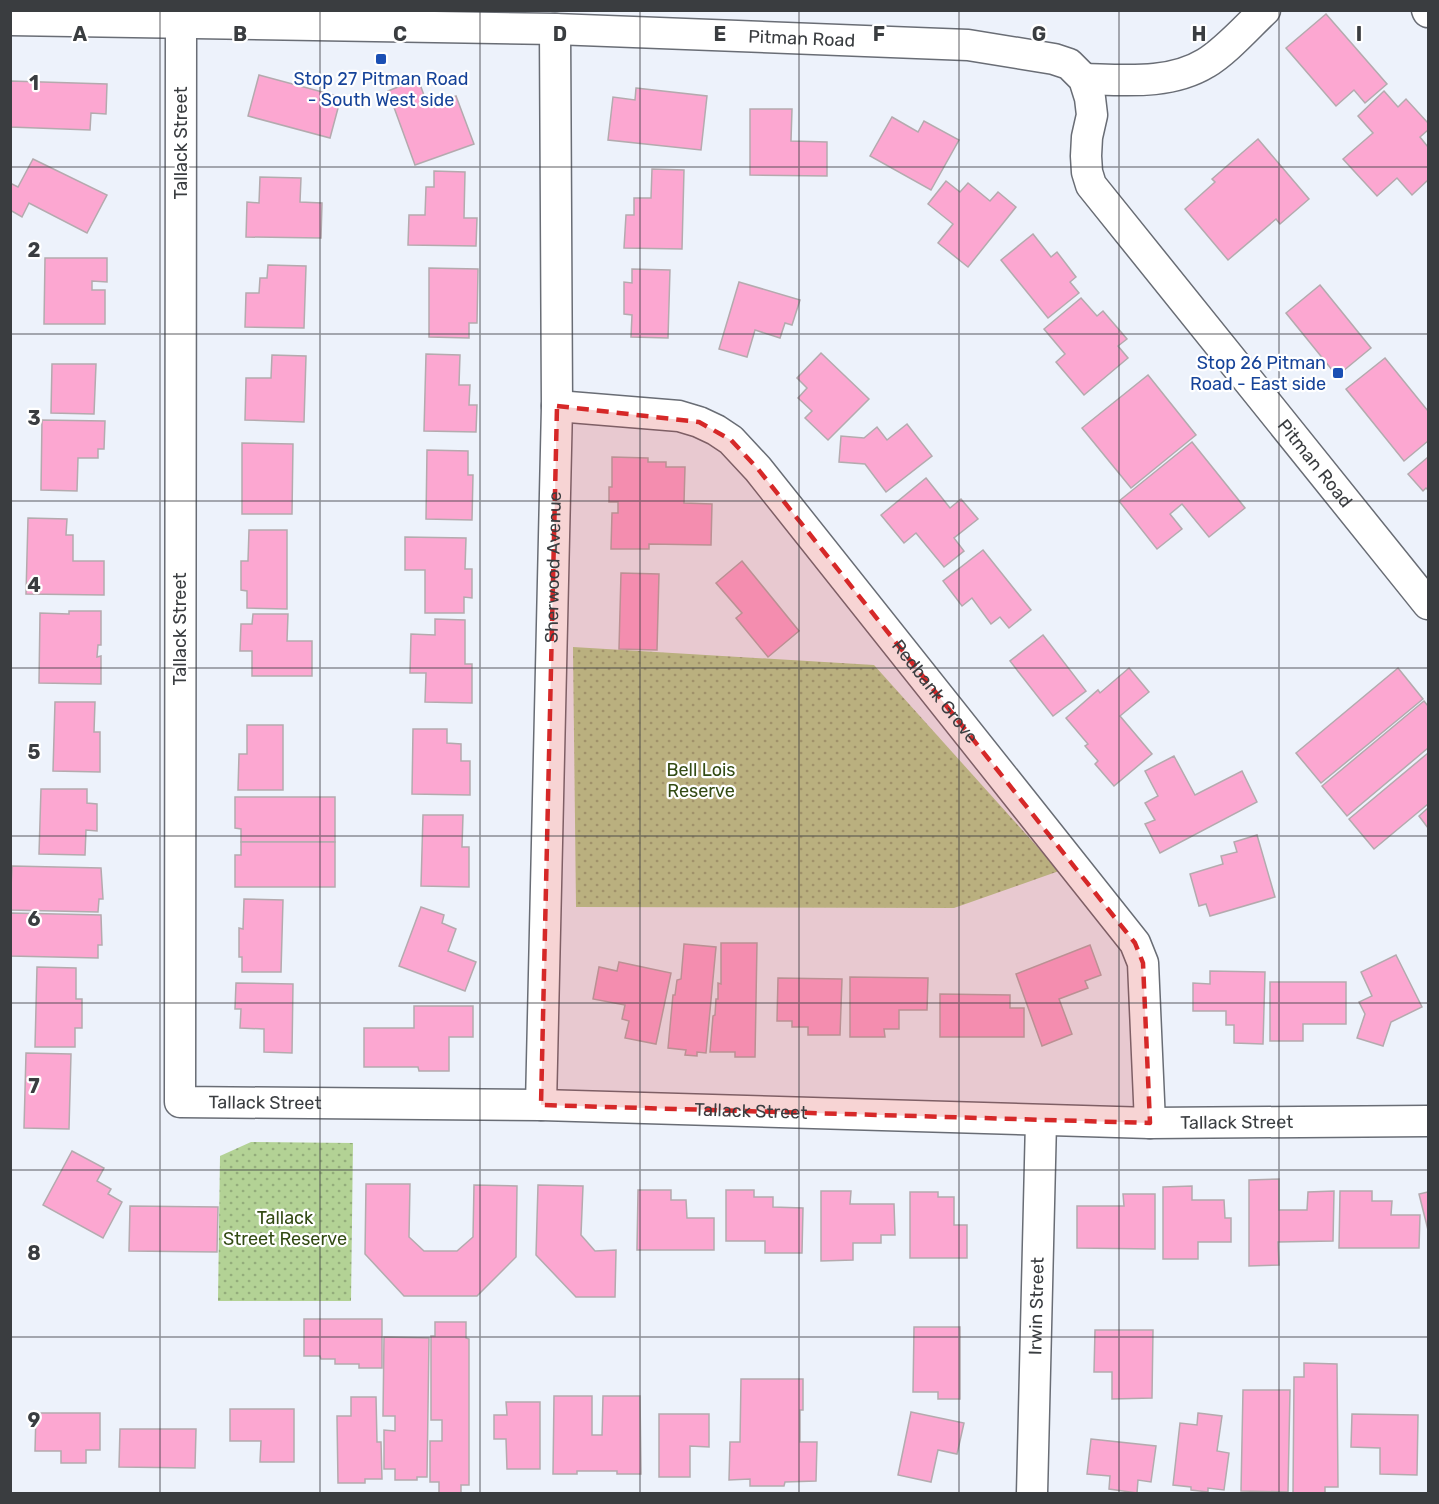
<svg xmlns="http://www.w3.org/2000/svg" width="1439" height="1504" font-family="Rubik,sans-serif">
  <defs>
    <pattern id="grass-dots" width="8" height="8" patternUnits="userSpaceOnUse" patternTransform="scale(1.5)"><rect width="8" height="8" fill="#b3d295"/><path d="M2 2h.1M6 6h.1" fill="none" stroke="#93ac7b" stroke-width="1.8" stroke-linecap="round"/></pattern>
  </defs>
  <rect width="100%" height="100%" fill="#edf2fb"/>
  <!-- grass -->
  <g fill="url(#grass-dots)">
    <path d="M 573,647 L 874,665 L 1059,871 L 954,908 L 576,907 Z"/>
    <path d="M 251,1142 L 353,1143 L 351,1301 L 218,1301 L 220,1156 Z"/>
  </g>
  <!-- building -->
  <g fill="#fca7d1" stroke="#b4aaae" stroke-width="1.5">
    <path d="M 1326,14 L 1387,84 L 1365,103 L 1354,90 L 1336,106 L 1286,48 Z"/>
    <path d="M 259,75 L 341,97 L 330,138 L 248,116 Z"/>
    <path d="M 418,79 L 428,106 L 456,96 L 474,144 L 415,165 L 388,91 Z"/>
    <path d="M 10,81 L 107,84 L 106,114 L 91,113 L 90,130 L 10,127 Z"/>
    <path d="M 636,88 L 707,96 L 701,150 L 608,140 L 613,97 L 635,100 Z"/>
    <path d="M 1384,91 L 1398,107 L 1406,99 L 1428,123 L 1428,130 L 1420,137 L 1428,147 L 1428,180 L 1412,195 L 1397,178 L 1377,196 L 1343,159 L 1373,133 L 1358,116 Z"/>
    <path d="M 750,109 L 792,109 L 791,141 L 827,142 L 827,176 L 750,175 Z"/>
    <path d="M 892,117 L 918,132 L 924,121 L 959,140 L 931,190 L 870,156 Z"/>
    <path d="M 1258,139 L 1309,199 L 1280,224 L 1276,219 L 1228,260 L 1185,209 L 1215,182 L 1212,179 Z"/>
    <path d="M 33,159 L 107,195 L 87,233 L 29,203 L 22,217 L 10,210 L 10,183 L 18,187 Z"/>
    <path d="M 652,169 L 684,170 L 682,249 L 624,248 L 626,215 L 634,215 L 634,198 L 651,198 Z"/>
    <path d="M 434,171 L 465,172 L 464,218 L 477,218 L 476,246 L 408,245 L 409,215 L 425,215 L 426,187 L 434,187 Z"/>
    <path d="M 260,177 L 301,178 L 300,202 L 322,203 L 321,238 L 246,237 L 247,202 L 259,203 Z"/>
    <path d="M 946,181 L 960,192 L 968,183 L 990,201 L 998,192 L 1016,207 L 968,267 L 938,243 L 953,224 L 928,204 Z"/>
    <path d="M 1033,234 L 1051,257 L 1057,252 L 1076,277 L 1070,282 L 1079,293 L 1048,318 L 1001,260 Z"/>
    <path d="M 45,258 L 107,258 L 107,282 L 92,281 L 92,290 L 105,290 L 105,324 L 44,324 Z"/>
    <path d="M 268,265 L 306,266 L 304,328 L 245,327 L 246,293 L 259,293 L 260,278 L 267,278 Z"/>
    <path d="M 429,268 L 478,269 L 477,323 L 469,323 L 469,338 L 429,337 Z"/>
    <path d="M 632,269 L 670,270 L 668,338 L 631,337 L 632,315 L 624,314 L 624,282 L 632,283 Z"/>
    <path d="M 739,282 L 800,300 L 792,325 L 785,323 L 780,338 L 755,330 L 747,357 L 719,349 Z"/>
    <path d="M 1320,285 L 1371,348 L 1337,376 L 1286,313 Z"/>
    <path d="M 1081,298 L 1097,316 L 1103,311 L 1127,339 L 1118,346 L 1128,358 L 1084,395 L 1056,362 L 1065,354 L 1044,329 Z"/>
    <path d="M 821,353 L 869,399 L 828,440 L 805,418 L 812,411 L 798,398 L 807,388 L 797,378 Z"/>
    <path d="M 426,354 L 460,355 L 459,385 L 470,385 L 469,405 L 477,405 L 476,432 L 424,431 Z"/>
    <path d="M 272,355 L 306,356 L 304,422 L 245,420 L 246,378 L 271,378 Z"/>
    <path d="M 1385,358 L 1428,411 L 1428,441 L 1404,461 L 1346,389 Z"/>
    <path d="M 52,364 L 96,364 L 94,414 L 51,413 Z"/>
    <path d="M 1148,375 L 1196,435 L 1131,488 L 1082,428 Z"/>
    <path d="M 42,420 L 105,421 L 104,449 L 98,449 L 98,458 L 78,458 L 77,491 L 41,490 Z"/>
    <path d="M 907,424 L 932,456 L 886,492 L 865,464 L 839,462 L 841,436 L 864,438 L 877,427 L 887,440 Z"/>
    <path d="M 1192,442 L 1245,508 L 1209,537 L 1182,504 L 1170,514 L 1182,529 L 1157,549 L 1119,501 Z"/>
    <path d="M 242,443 L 293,444 L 292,514 L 242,514 Z"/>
    <path d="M 427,450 L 468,451 L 468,475 L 473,475 L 472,520 L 426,519 Z"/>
    <path d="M 612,457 L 648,458 L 648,462 L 666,462 L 666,467 L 685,467 L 684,503 L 712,504 L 711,545 L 649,544 L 649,549 L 611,549 L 612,513 L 618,513 L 618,502 L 609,502 L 609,487 L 612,487 Z"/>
    <path d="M 1428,457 L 1428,490 L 1426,488 L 1423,491 L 1408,474 Z"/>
    <path d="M 926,478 L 950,508 L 961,499 L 978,519 L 954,538 L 964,551 L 944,567 L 916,533 L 904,543 L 881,515 Z"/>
    <path d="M 28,518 L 67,519 L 66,535 L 73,535 L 73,561 L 104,561 L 104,595 L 26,594 Z"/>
    <path d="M 249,530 L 287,530 L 287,609 L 247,608 L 247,591 L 241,590 L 241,561 L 248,561 Z"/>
    <path d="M 405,537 L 466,538 L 465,569 L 472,569 L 472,598 L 464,597 L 464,613 L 425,613 L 425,570 L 405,570 Z"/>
    <path d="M 983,550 L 1031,610 L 1009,628 L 1000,617 L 991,624 L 972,598 L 962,606 L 943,581 Z"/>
    <path d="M 742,561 L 799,631 L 768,657 L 736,618 L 742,613 L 716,583 Z"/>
    <path d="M 621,573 L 659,574 L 657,650 L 619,649 Z"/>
    <path d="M 69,611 L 101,611 L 101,645 L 98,645 L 97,657 L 101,656 L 101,684 L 39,683 L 40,613 L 69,614 Z"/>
    <path d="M 253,614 L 288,614 L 287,641 L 312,641 L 312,676 L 252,676 L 252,651 L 240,651 L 241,624 L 252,624 Z"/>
    <path d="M 435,619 L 465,620 L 465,664 L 472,664 L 472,703 L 425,702 L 426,673 L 410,673 L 411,634 L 435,635 Z"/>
    <path d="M 1043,635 L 1086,691 L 1053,716 L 1010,661 Z"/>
    <path d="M 1129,668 L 1149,692 L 1120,716 L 1152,754 L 1114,786 L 1095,764 L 1098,761 L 1085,746 L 1088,744 L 1066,718 L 1098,690 L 1100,693 Z"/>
    <path d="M 1398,668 L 1423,699 L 1321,783 L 1296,753 Z"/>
    <path d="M 1424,701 L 1428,706 L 1428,748 L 1347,816 L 1322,786 Z"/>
    <path d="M 55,702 L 95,702 L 94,732 L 100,732 L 100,772 L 53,771 Z"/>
    <path d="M 247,725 L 283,725 L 283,790 L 238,790 L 239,754 L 247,754 Z"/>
    <path d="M 413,729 L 447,729 L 447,743 L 461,744 L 461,761 L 470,761 L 470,795 L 412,794 Z"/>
    <path d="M 1428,753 L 1428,804 L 1374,849 L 1349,819 Z"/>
    <path d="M 1174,756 L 1195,795 L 1242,771 L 1257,802 L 1160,853 L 1145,824 L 1155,820 L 1145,803 L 1158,796 L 1145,771 Z"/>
    <path d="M 41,789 L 87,789 L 87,803 L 97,804 L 97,831 L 86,830 L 85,855 L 39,854 Z"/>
    <path d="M 235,797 L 335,797 L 335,842 L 241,842 L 241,829 L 235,828 Z"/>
    <path d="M 1428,808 L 1428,828 L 1419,816 Z"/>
    <path d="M 423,815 L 463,815 L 462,847 L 469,847 L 469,887 L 421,886 Z"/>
    <path d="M 1257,835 L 1275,897 L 1210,916 L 1206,904 L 1199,906 L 1190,874 L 1223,864 L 1221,856 L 1237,852 L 1234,842 Z"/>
    <path d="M 241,842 L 335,842 L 335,887 L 235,887 L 235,855 L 241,855 Z"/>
    <path d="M 12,866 L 101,868 L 103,899 L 99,899 L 98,912 L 10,910 Z"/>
    <path d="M 244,899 L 283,900 L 281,972 L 242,972 L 242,957 L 239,957 L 239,928 L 243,929 Z"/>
    <path d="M 421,907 L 444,915 L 442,923 L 456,929 L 448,951 L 476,962 L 465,991 L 399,966 Z"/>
    <path d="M 11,913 L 101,915 L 102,945 L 98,945 L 98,958 L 10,956 Z"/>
    <path d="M 721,943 L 757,943 L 755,1057 L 735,1057 L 735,1052 L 710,1052 L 713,1016 L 715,1015 L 716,999 L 718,999 L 718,983 L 721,984 Z"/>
    <path d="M 684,944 L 716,947 L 706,1053 L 697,1052 L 697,1056 L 685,1055 L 686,1050 L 668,1048 L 673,995 L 675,995 L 677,980 L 681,979 Z"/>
    <path d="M 1090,945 L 1101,975 L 1085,981 L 1088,988 L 1059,999 L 1072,1034 L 1042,1046 L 1016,974 Z"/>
    <path d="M 1396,955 L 1422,1007 L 1391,1022 L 1383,1046 L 1357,1038 L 1365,1014 L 1359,1002 L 1372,996 L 1361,972 Z"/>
    <path d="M 619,962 L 671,973 L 656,1044 L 625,1038 L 629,1021 L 622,1019 L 625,1005 L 593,999 L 599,967 L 617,971 Z"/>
    <path d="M 37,967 L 76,968 L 76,999 L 82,999 L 82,1028 L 75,1028 L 75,1047 L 35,1047 Z"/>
    <path d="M 1210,971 L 1265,972 L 1263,1044 L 1234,1043 L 1234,1025 L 1226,1025 L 1226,1011 L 1193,1011 L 1193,983 L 1210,984 Z"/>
    <path d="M 850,977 L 928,978 L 927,1010 L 899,1010 L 899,1029 L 884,1029 L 885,1037 L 850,1037 Z"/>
    <path d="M 778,978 L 842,979 L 840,1035 L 808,1035 L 808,1027 L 792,1027 L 792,1021 L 777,1021 Z"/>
    <path d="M 1270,982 L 1346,982 L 1346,1024 L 1303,1024 L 1303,1041 L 1270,1041 Z"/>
    <path d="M 236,983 L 293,984 L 292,1053 L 264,1052 L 264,1029 L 240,1028 L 241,1009 L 235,1009 Z"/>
    <path d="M 940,994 L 1010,995 L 1010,1008 L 1024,1008 L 1024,1037 L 940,1037 Z"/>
    <path d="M 414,1006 L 473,1006 L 473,1037 L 449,1037 L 449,1071 L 419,1071 L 418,1067 L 364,1067 L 364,1028 L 414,1028 Z"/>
    <path d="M 26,1053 L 71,1054 L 69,1129 L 24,1128 Z"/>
    <path d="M 72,1151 L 104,1168 L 97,1181 L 111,1189 L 108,1194 L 122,1202 L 103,1238 L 43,1205 Z"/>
    <path d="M 1279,1179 L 1279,1210 L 1307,1210 L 1308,1192 L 1334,1191 L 1333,1241 L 1278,1242 L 1279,1265 L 1249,1266 L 1249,1180 Z"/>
    <path d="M 366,1184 L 410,1184 L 409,1237 L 424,1251 L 457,1251 L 473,1237 L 474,1185 L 517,1186 L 516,1257 L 477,1296 L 404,1296 L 365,1254 Z"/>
    <path d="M 538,1185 L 583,1186 L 581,1235 L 595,1251 L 616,1250 L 615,1297 L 576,1297 L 536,1255 Z"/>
    <path d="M 1192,1186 L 1192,1200 L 1224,1200 L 1225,1218 L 1231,1218 L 1231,1242 L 1198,1242 L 1198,1259 L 1163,1259 L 1163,1187 Z"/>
    <path d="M 638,1190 L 671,1190 L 671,1200 L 686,1200 L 687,1218 L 714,1218 L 714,1250 L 637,1250 Z"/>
    <path d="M 726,1190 L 754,1190 L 754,1197 L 773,1197 L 773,1207 L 803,1208 L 802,1253 L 765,1253 L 765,1241 L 726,1241 Z"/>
    <path d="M 821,1191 L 851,1191 L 850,1204 L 894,1204 L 895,1235 L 881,1235 L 881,1243 L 853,1243 L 853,1260 L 821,1261 Z"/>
    <path d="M 1340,1191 L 1372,1191 L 1372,1201 L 1392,1201 L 1391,1215 L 1420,1215 L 1419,1248 L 1339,1248 Z"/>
    <path d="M 910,1192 L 938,1192 L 938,1197 L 954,1197 L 954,1225 L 967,1225 L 967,1258 L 910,1258 Z"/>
    <path d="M 1428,1192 L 1428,1230 L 1419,1194 Z"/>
    <path d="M 1123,1194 L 1155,1194 L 1155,1249 L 1077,1248 L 1077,1206 L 1124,1206 Z"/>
    <path d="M 130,1206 L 218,1207 L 217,1252 L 129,1251 Z"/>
    <path d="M 304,1319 L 382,1319 L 382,1368 L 359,1368 L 359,1364 L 335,1364 L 335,1359 L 321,1359 L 320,1356 L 304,1356 Z"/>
    <path d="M 435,1322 L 466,1322 L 466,1338 L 469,1339 L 469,1485 L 461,1485 L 461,1494 L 439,1494 L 439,1482 L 430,1482 L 430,1441 L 442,1441 L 442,1420 L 431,1420 L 431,1336 L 435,1336 Z"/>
    <path d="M 914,1327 L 960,1327 L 960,1399 L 938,1399 L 938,1392 L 913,1392 Z"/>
    <path d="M 1095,1330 L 1153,1330 L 1152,1398 L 1112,1399 L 1112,1372 L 1094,1372 Z"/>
    <path d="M 384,1337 L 429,1338 L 427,1477 L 417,1477 L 417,1480 L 395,1480 L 395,1469 L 384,1469 L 384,1430 L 395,1431 L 395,1416 L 383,1416 Z"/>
    <path d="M 1304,1363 L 1337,1364 L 1338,1487 L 1325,1487 L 1325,1494 L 1293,1494 L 1294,1377 L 1304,1377 Z"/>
    <path d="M 741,1379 L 803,1379 L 803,1410 L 800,1410 L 800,1442 L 817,1442 L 816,1481 L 785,1482 L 784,1486 L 750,1486 L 750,1479 L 729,1480 L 730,1442 L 740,1442 Z"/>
    <path d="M 1243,1390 L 1290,1390 L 1288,1492 L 1241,1491 Z"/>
    <path d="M 554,1396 L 592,1396 L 592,1435 L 602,1435 L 603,1396 L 640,1396 L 641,1474 L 617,1474 L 617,1471 L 577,1471 L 577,1474 L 553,1474 Z"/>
    <path d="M 351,1397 L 376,1397 L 377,1442 L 381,1442 L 382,1479 L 365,1479 L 365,1483 L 338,1483 L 337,1416 L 351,1416 Z"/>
    <path d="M 506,1402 L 540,1402 L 540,1469 L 507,1469 L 506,1439 L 494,1439 L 494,1415 L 507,1415 Z"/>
    <path d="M 230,1409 L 294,1409 L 294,1462 L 260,1462 L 261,1441 L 230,1441 Z"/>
    <path d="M 911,1412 L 964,1423 L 957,1454 L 938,1450 L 931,1482 L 898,1475 Z"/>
    <path d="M 36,1413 L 100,1413 L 100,1450 L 86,1450 L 86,1463 L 61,1463 L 61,1451 L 35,1451 Z"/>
    <path d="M 1198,1413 L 1222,1416 L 1217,1451 L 1229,1453 L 1224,1490 L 1208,1488 L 1208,1492 L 1191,1490 L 1191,1487 L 1173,1485 L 1180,1423 L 1197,1425 Z"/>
    <path d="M 659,1414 L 709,1414 L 709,1447 L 690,1446 L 690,1477 L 659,1477 Z"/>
    <path d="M 1352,1414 L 1418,1415 L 1417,1475 L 1380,1474 L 1380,1448 L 1351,1447 Z"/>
    <path d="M 120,1429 L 196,1429 L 195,1468 L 119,1467 Z"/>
    <path d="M 1091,1439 L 1156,1446 L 1151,1482 L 1138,1480 L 1137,1493 L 1109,1489 L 1110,1476 L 1087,1474 Z"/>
  </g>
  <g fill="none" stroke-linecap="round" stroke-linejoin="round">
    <!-- street casing -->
    <g stroke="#696d75" stroke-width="33">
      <g id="street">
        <path d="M 1427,10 L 1428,12"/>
        <path id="s1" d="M 10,20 L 555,29 L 968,45 L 1054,59 L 1069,64 L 1084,79 L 1090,98 L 1092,115 L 1087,137 L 1086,156 L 1087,172 L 1091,185 L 1428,604"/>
        <path id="s2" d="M 181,23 L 180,1102 L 541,1105 L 1150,1123 L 1428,1121"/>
        <path d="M 1084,79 C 1125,80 1170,85 1206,63 C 1225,52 1248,26 1265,10"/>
        <path id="s3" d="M 557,406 L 679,416 L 699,422 L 716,430 L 731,440 L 758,469 L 1135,943 L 1143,963 L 1150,1123"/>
        <path id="s4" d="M 541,1105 L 557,406 L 555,29"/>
        <path id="s5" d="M 1032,1494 L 1041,1121"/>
      </g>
    </g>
    <!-- street -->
    <use href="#street" stroke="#fff" stroke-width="30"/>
  </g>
  <!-- marked area -->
  <path fill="#d62828" fill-opacity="0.2" stroke="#d62828" stroke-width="4.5" stroke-dasharray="12 8" stroke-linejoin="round" d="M 557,406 L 699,422 L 731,440 L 758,469 L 1135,943 L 1143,963 L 1150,1123 L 541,1105 Z"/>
  <!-- grid -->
  <path fill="none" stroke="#3a3d40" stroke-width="1.5" stroke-opacity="0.55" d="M 160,10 L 160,1494M 320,10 L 320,1494M 480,10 L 480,1494M 640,10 L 640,1494M 799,10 L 799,1494M 959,10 L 959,1494M 1119,10 L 1119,1494M 1279,10 L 1279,1494M 10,167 L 1428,167M 10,334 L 1428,334M 10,501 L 1428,501M 10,668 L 1428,668M 10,836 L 1428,836M 10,1003 L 1428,1003M 10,1170 L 1428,1170M 10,1337 L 1428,1337"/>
  <!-- markers -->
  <g fill="#1a4fb4" stroke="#fff" stroke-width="2">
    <rect x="375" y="53" width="12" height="12" rx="3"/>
    <rect x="1332" y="367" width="12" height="12" rx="3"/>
  </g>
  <g text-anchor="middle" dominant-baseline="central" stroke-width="4.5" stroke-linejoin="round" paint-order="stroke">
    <!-- street labels -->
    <g font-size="18" fill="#3a3d40" stroke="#fff">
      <text stroke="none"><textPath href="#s1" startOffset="792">Pitman Road</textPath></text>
      <text transform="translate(181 143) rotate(-90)">Tallack Street</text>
      <text stroke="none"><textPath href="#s1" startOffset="1548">Pitman Road</textPath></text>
      <text stroke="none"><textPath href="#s4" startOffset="538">Sherwood Avenue</textPath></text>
      <text transform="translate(180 629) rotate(-90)">Tallack Street</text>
      <text stroke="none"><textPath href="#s3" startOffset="504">Redbank Grove</textPath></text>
      <text stroke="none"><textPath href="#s2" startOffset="1164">Tallack Street</textPath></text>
      <text stroke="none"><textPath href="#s2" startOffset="1650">Tallack Street</textPath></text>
      <text stroke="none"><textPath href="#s2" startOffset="2136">Tallack Street</textPath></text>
      <text stroke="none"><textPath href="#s5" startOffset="188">Irwin Street</textPath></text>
    </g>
    <!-- transit labels -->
    <g font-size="18" fill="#164399" stroke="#fff">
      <text x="381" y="79">Stop 27 Pitman Road<tspan x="381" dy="21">- South West side</tspan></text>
      <text x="1326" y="363" text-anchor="end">Stop 26 Pitman<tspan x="1326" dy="21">Road - East side</tspan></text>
    </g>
    <!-- park labels -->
    <g font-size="18" fill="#334b14" stroke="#fff">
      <text x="701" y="770">Bell Lois<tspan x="701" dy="21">Reserve</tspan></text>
      <text x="285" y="1218">Tallack<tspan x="285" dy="21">Street Reserve</tspan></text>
    </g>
  </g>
  <g font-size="20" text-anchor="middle" font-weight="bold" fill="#3a3d40" stroke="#fff" stroke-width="4.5" stroke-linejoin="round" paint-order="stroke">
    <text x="80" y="41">A</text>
    <text x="240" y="41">B</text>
    <text x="400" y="41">C</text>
    <text x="560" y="41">D</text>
    <text x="720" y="41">E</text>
    <text x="879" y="41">F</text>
    <text x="1039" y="41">G</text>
    <text x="1199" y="41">H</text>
    <text x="1359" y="41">I</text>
    <text x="34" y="90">1</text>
    <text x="34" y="257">2</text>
    <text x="34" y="425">3</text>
    <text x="34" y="592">4</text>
    <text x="34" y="759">5</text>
    <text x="34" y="926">6</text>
    <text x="34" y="1093">7</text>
    <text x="34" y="1260">8</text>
    <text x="34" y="1427">9</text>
  </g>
  <!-- border -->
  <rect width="1439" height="1504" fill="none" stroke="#3a3d40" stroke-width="24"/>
</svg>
